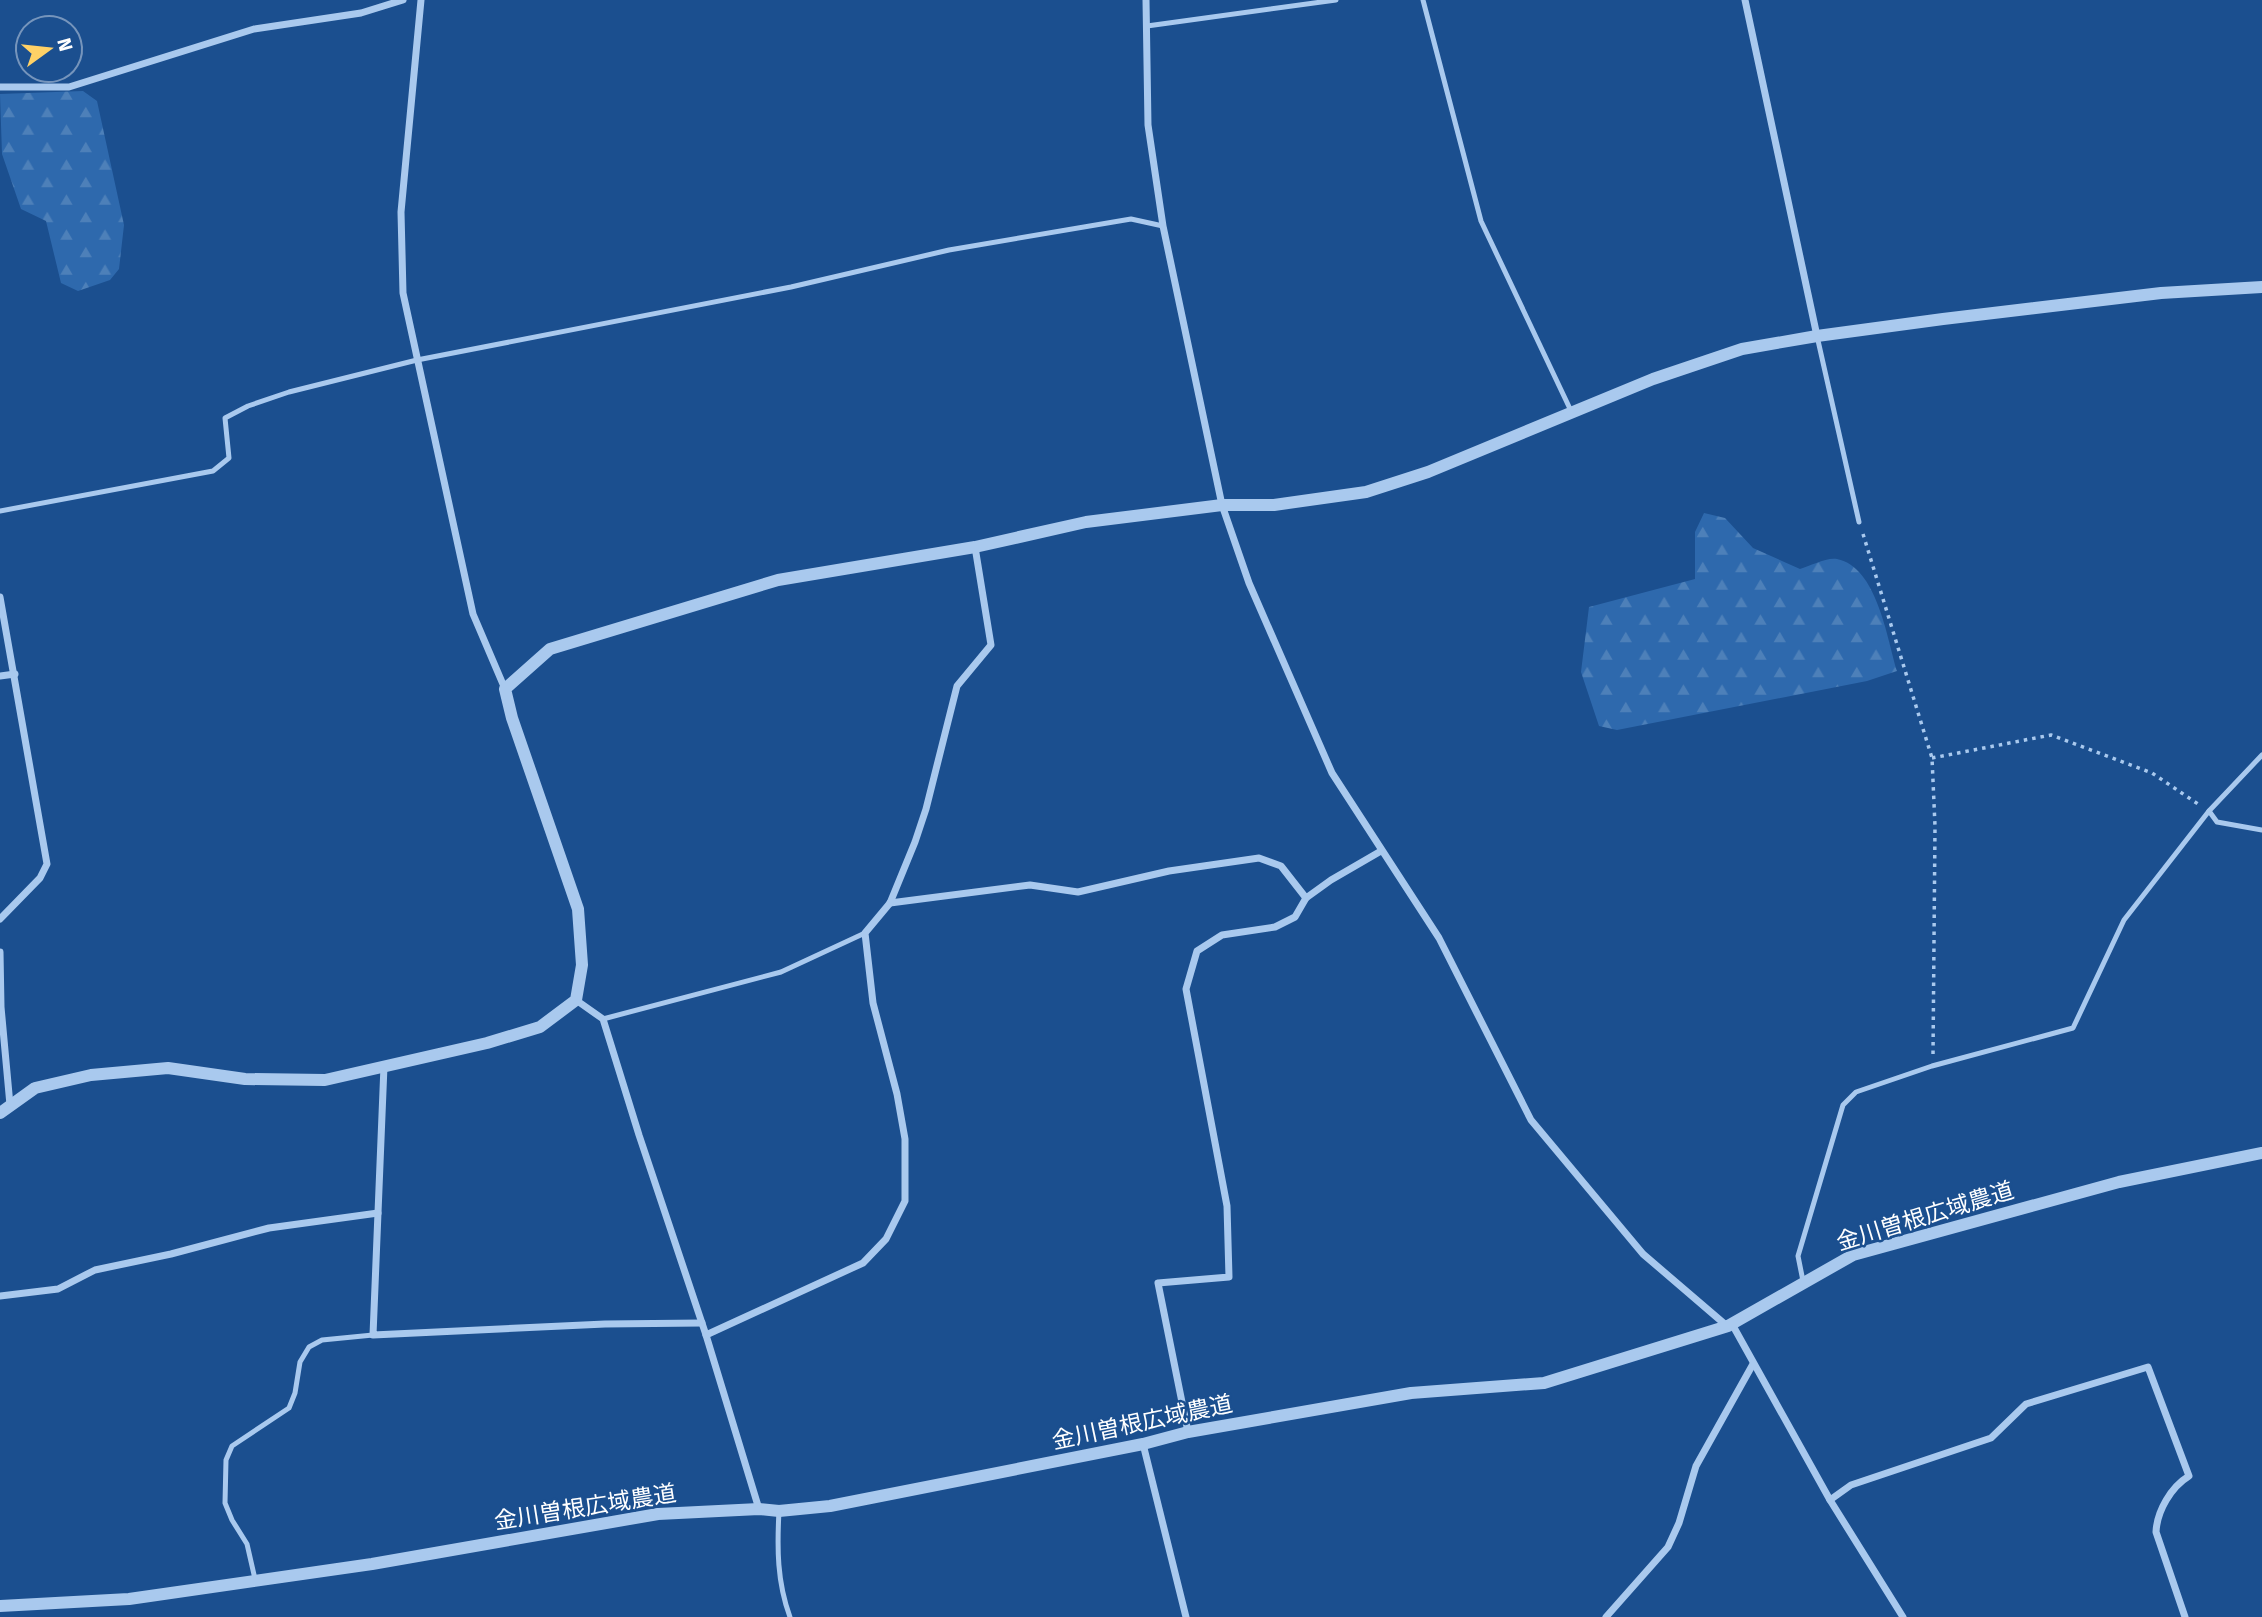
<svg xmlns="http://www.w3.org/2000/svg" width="2262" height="1617" font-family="'Fira Sans','Noto Sans JP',sans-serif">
  <defs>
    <pattern id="forest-firs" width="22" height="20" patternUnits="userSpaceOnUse" patternTransform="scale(1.75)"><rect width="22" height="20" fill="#2e69ad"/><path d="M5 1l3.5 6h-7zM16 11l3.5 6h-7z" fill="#4d80b9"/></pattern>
  </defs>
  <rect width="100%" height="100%" fill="#1b4f8f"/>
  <!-- forest -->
  <g fill="url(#forest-firs)">
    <path d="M 83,91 L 97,101 L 124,225 L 119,269 L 110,280 L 78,291 L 61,283 L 46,221 L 21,209 L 2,154 L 0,94 Z"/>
    <path d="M 1704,513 L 1725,518 L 1753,548 L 1800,569 C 1810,566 1827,557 1837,559 C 1877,567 1887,638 1897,671 L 1867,681 L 1617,730 L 1599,726 L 1581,672 L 1589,607 L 1695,579 L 1695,532 Z"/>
  </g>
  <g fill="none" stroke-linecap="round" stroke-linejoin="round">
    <!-- path -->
    <g stroke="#a9c9ee" stroke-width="3.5" stroke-dasharray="3.5 5" stroke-linecap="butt">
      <path d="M 1863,534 L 1932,758 L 1935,826 L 1933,1055"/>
      <path d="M 1932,758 L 2051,735 L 2152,773 L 2198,804"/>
    </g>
    <!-- service -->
    <g stroke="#a9c9ee" stroke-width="5">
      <path d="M 1423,0 L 1481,221 L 1572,413"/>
      <path d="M 1147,26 L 1336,0"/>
      <path d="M 1817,336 L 1859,522"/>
      <path d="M 0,511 L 213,471 L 229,458 L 225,418 L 248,406 L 289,392 L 417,360 L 791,287 L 949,250 L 1131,219 L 1163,226"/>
      <path d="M 2209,811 L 2217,822 L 2262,830"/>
      <path d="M 603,1019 L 781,972 L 865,933"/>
      <path d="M 1803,1281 L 1798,1256 L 1843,1105 L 1856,1092 L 1932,1066 L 2073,1028 L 2124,920 L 2209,811 L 2262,755"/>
      <path d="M 779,1511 C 777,1548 777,1582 790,1617"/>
      <path d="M 255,1579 L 247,1544 L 232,1520 L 225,1503 L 226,1460 L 232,1446 L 289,1408 L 295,1393 L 300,1362 L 309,1347 L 322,1340 L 373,1335"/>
    </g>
    <!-- minor -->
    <g stroke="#a9c9ee" stroke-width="7">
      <path d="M 421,0 L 401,212 L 403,293 L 473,614 L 505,689"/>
      <path d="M 1146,0 L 1148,125 L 1163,226 L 1222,505 L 1249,583 L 1332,773 L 1439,938 L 1531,1120 L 1643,1254 L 1727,1326"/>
      <path d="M 1745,0 L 1817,336"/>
      <path d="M 0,87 L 69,87 L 254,29 L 361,13 L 403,0"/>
      <path d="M 0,597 L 47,864 L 40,878 L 0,919"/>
      <path d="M 0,676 L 15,674"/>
      <path d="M 890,903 L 1030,885 L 1078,892 L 1169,871 L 1259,858 L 1281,866 L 1306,898"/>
      <path d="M 0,952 L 1,1007 L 10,1105"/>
      <path d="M 576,1000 L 603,1019 L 639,1135 L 706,1335 L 759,1509"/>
      <path d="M 384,1066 L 373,1335 L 605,1324 L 702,1323"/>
      <path d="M 0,1296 L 58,1289 L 95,1270 L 171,1254 L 269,1228 L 378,1213"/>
      <path d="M 1732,1324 L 1830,1500 L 1903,1617"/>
      <path d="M 706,1335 L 863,1263 L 886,1239 L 905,1201 L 905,1139 L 897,1094 L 873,1003 L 865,933 L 890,903 L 915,842 L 926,809 L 957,686 L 991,645 L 975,547"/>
      <path d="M 1188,1432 L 1158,1283 L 1229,1277 L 1227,1206 L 1186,989 L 1197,951 L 1222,935 L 1275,927 L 1295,917 L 1306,898 L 1331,880 L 1381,851"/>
      <path d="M 1143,1444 L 1186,1617"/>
      <path d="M 1830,1500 L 1851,1485 L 1991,1438 L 2026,1404 L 2148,1367 L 2189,1476 C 2171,1487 2157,1511 2156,1532 L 2185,1617"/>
      <path d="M 1606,1617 L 1668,1547 L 1679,1523 L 1696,1466 L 1753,1364"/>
    </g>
    <!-- tertiary -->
    <g stroke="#a9c9ee" stroke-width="12">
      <path d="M 0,1113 L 35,1088 L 91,1075 L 168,1068 L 245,1079 L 325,1080 L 487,1043 L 540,1027 L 576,1000 L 582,965 L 578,909 L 512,718 L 505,689 L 550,649 L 778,580 L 975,547 L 1086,522 L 1222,505 L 1274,505 L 1366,492 L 1428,472 L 1653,379 L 1742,349 L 1817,336 L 1943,319 L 2161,293 L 2262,287"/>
      <path d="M 0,1606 L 129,1599 L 372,1564 L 658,1514 L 759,1509 L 779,1511 L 830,1506 L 1143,1444 L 1188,1432 L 1411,1393 L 1544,1383 L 1728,1326 L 1853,1255 L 2119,1182 L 2262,1153"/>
    </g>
  </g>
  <g text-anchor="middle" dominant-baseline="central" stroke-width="5" stroke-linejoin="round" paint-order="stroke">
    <!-- street labels -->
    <g font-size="23" fill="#fff" stroke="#1b4f8f">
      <text transform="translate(1925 1216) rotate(-17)">金川曽根広域農道</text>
      <text transform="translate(1142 1422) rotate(-12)">金川曽根広域農道</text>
      <text transform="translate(585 1507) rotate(-9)">金川曽根広域農道</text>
    </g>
  </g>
  <!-- north arrow -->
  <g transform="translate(49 49) rotate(75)"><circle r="33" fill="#1b4f8f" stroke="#7695bc" stroke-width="2"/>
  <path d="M0-5L12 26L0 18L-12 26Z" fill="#ffd166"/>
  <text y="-10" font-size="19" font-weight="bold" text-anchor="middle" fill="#ffffff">N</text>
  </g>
</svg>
